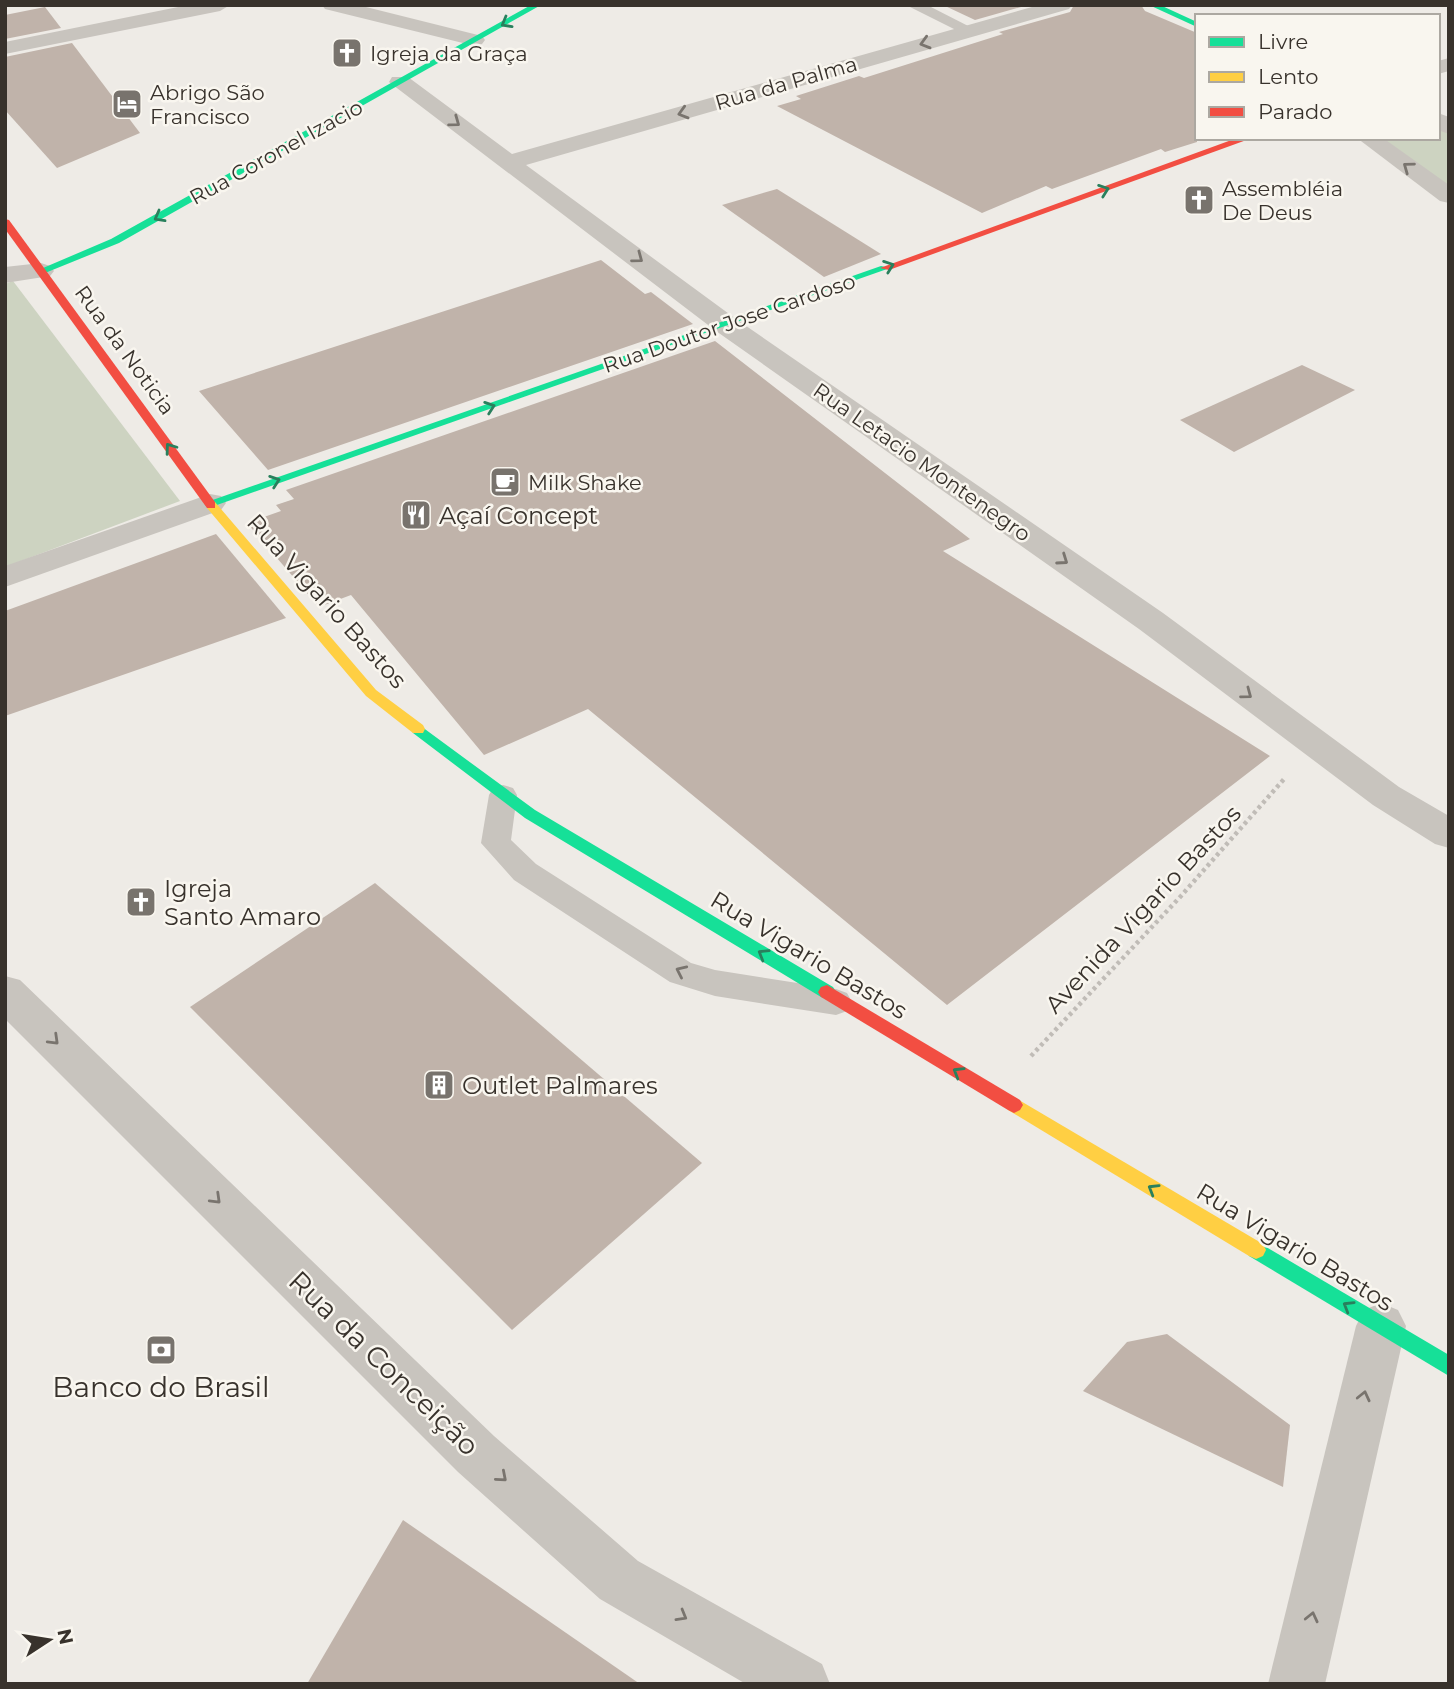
<svg xmlns="http://www.w3.org/2000/svg" width="1454" height="1689" font-family="Montserrat,sans-serif">
  <rect width="100%" height="100%" fill="#eeebe6"/>
  <!-- green -->
  <g fill="#cdd3c1">
    <path d="M 1438,127 L 1449,134 L 1449,186 L 1382,138 L 1438,138 Z"/>
    <path d="M 13,281 L 180,501 L 5,567 L 5,284 Z"/>
  </g>
  <!-- building -->
  <g fill="#c0b3aa">
    <path d="M 943,5 L 1028,5 L 975,20 Z"/>
    <path d="M 1074,5 L 1141,5 L 1145,11 L 1197,33 L 1197,142 L 1165,152 L 1161,149 L 1052,189 L 1046,186 L 982,213 L 777,106 L 801,99 L 796,96 L 859,76 L 864,78 L 1003,34 L 999,32 L 1070,12 Z"/>
    <path d="M 45,7 L 61,28 L 5,39 L 5,15 Z"/>
    <path d="M 72,43 L 140,133 L 57,168 L 5,110 L 5,57 Z"/>
    <path d="M 777,189 L 881,254 L 824,277 L 722,205 Z"/>
    <path d="M 601,260 L 645,294 L 651,292 L 693,324 L 268,470 L 199,391 Z"/>
    <path d="M 715,341 L 970,539 L 943,551 L 1270,756 L 947,1005 L 588,709 L 484,755 L 351,595 L 319,607 L 247,523 L 281,511 L 276,505 L 294,499 L 286,490 Z"/>
    <path d="M 1302,365 L 1355,390 L 1234,452 L 1180,420 Z"/>
    <path d="M 216,534 L 286,618 L 5,716 L 5,611 Z"/>
    <path d="M 375,883 L 702,1163 L 512,1330 L 190,1007 Z"/>
    <path d="M 1167,1334 L 1290,1425 L 1283,1487 L 1083,1391 L 1127,1342 Z"/>
    <path d="M 403,1520 L 640,1684 L 307,1684 Z"/>
  </g>
  <g fill="none" stroke-linecap="round" stroke-linejoin="round">
    <!-- path -->
    <path stroke="#c0bcb7" stroke-width="4.5" stroke-dasharray="3.5 3.5" stroke-linecap="butt" d="M 1031,1056 L 1181,896 L 1285,778"/>
    <!-- lane -->
    <g fill="#c8c4be" fill-rule="evenodd">
      <path d="M 906,5 L 927,5 L 978,31 L 976,34 L 964,34 Z"/>
      <path d="M 503,785 L 513,788 L 517,795 L 511,840 L 536,864 L 691,963 L 715,970 L 836,989 L 847,993 L 852,1002 L 847,1011 L 836,1015 L 715,996 L 670,982 L 514,880 L 481,843 L 489,795 L 493,788 Z"/>
    </g>
    <!-- street -->
    <g fill="#c8c4be" fill-rule="evenodd">
      <path d="M 188,5 L 230,5 L 220,11 L 5,54 L 5,42 Z"/>
      <path d="M 322,5 L 358,5 L 482,36 L 485,40 L 482,44 L 475,46 L 325,9 Z"/>
      <path d="M 1039,5 L 1072,5 L 1069,9 L 526,165 L 736,319 L 1163,613 L 1399,787 L 1449,816 L 1449,848 L 1435,844 L 1373,805 L 1139,629 L 716,331 L 389,82 L 392,77 L 408,77 L 512,154 Z"/>
      <path d="M 1449,58 L 1449,71 L 1438,74 L 1438,61 Z"/>
      <path d="M 1438,113 L 1449,117 L 1449,134 L 1438,130 Z"/>
      <path d="M 1357,138 L 1383,138 L 1449,185 L 1449,203 L 1440,201 Z"/>
      <path d="M 41,263 L 50,266 L 54,271 L 50,276 L 5,283 L 5,267 Z"/>
      <path d="M 210,494 L 221,496 L 226,503 L 221,510 L 5,587 L 5,566 Z"/>
      <path d="M 5,976 L 20,980 L 494,1436 L 638,1561 L 822,1664 L 830,1684 L 746,1684 L 600,1599 L 458,1472 L 5,1019 Z"/>
      <path d="M 1381,1303 L 1398,1310 L 1406,1326 L 1325,1684 L 1268,1684 L 1356,1326 L 1364,1310 Z"/>
    </g>
    <!-- fast -->
    <g fill="#16e098" fill-rule="evenodd">
      <path d="M 531,5 L 541,5 L 119,243 L 45,273 L 36,271 L 111,239 Z"/>
      <path d="M 1149,5 L 1160,5 L 1197,22 L 1197,27 Z"/>
      <path d="M 881,266 L 890,268 L 214,506 L 206,506 L 204,503 Z"/>
      <path d="M 418,724 L 535,810 L 833,987 L 836,992 L 833,997 L 827,999 L 821,997 L 525,818 L 413,733 L 411,729 L 413,725 Z"/>
      <path d="M 1256,1241 L 1449,1355 L 1449,1376 L 1249,1256 L 1246,1250 L 1249,1244 Z"/>
    </g>
    <!-- slow -->
    <g fill="#ffcf43" fill-rule="evenodd">
      <path d="M 211,501 L 215,502 L 376,690 L 423,725 L 425,729 L 423,733 L 413,733 L 366,696 L 207,508 L 207,502 Z"/>
      <path d="M 1014,1097 L 1263,1244 L 1266,1250 L 1263,1256 L 1256,1259 L 1249,1256 L 1008,1110 L 1005,1105 L 1008,1100 Z"/>
    </g>
    <!-- jam -->
    <g fill="#f24e42" fill-rule="evenodd">
      <path d="M 1237,138 L 1252,138 L 889,270 L 880,268 Z"/>
      <path d="M 5,219 L 9,220 L 215,502 L 215,508 L 207,508 L 5,229 Z"/>
      <path d="M 827,985 L 1020,1100 L 1023,1105 L 1020,1110 L 1014,1113 L 1008,1110 L 821,997 L 818,992 L 821,987 Z"/>
    </g>
  </g>
  <!-- one-way arrows -->
  <defs><path id="oneway-chevron" d="M-2-3.5L2.5 0L-2 3.5" fill="none" stroke-width="1.6" stroke-linecap="round" stroke-linejoin="round" transform="scale(1.75)"/></defs>
  <g stroke="#29805d">
    <use href="#oneway-chevron" transform="translate(506 23) rotate(150)"/>
    <use href="#oneway-chevron" transform="translate(1104 190) rotate(-20)"/>
    <use href="#oneway-chevron" transform="translate(159 217) rotate(151)"/>
    <use href="#oneway-chevron" transform="translate(889 266) rotate(-20)"/>
    <use href="#oneway-chevron" transform="translate(490 407) rotate(-19)"/>
    <use href="#oneway-chevron" transform="translate(170 448) rotate(-126)"/>
    <use href="#oneway-chevron" transform="translate(275 481) rotate(-19)"/>
    <use href="#oneway-chevron" transform="translate(763 954) rotate(-149)"/>
    <use href="#oneway-chevron" transform="translate(958 1072) rotate(-149)"/>
    <use href="#oneway-chevron" transform="translate(1153 1189) rotate(-149)"/>
    <use href="#oneway-chevron" transform="translate(1348 1306) rotate(-149)"/>
  </g>
  <g stroke="#79746e">
    <use href="#oneway-chevron" transform="translate(925 43) rotate(164)"/>
    <use href="#oneway-chevron" transform="translate(683 113) rotate(164)"/>
    <use href="#oneway-chevron" transform="translate(455 122) rotate(36)"/>
    <use href="#oneway-chevron" transform="translate(1408 167) rotate(-144)"/>
    <use href="#oneway-chevron" transform="translate(638 258) rotate(37)"/>
    <use href="#oneway-chevron" transform="translate(1063 560) rotate(35)"/>
    <use href="#oneway-chevron" transform="translate(1247 694) rotate(37)"/>
    <use href="#oneway-chevron" transform="translate(681 971) rotate(-155)"/>
    <use href="#oneway-chevron" transform="translate(54 1040) rotate(44)"/>
    <use href="#oneway-chevron" transform="translate(216 1199) rotate(44)"/>
    <use href="#oneway-chevron" transform="translate(1364 1396) rotate(-77)"/>
    <use href="#oneway-chevron" transform="translate(502 1477) rotate(41)"/>
    <use href="#oneway-chevron" transform="translate(682 1616) rotate(30)"/>
    <use href="#oneway-chevron" transform="translate(1312 1617) rotate(-77)"/>
  </g>
  <!-- icons -->
  <defs>
    <g id="church-square" transform="scale(1.575)"><rect x="-9" y="-9" width="18" height="18" rx="4" fill="#78736d" stroke="#f9f6ef"/><path d="M-1.2-6h2.4v3.5h3.3v2.4h-3.3V6h-2.4V-.1h-3.3v-2.4h3.3Z" fill="#fff"/></g>
    <g id="hotel-square" transform="scale(1.575)"><rect x="-9" y="-9" width="18" height="18" rx="4" fill="#78736d" stroke="#f9f6ef"/><path d="M-6-4.5h1.5V1H6V5H4.5V3h-9V5H-6ZM-4 0a1.8 1.8 0 1 1 3.6 0ZM.5 0V-2.5h3Q6-2.5 6 0Z" fill="#fff"/></g>
    <g id="cafe-square" transform="scale(1.575)"><rect x="-9" y="-9" width="18" height="18" rx="4" fill="#78736d" stroke="#f9f6ef"/><path d="M-5.5-4.5H6V0H3Q3 3.5 0 3.5H-2.5Q-5.5 3.5-5.5 0ZM3-3.2v2h1.7v-2ZM-6 4.5H4V6H-6Z" fill="#fff"/></g>
    <g id="restaurant-square" transform="scale(1.575)"><rect x="-9" y="-9" width="18" height="18" rx="4" fill="#78736d" stroke="#f9f6ef"/><path d="M-5-6h1v4h1v-4h1v4h1v-4h1v5L-1.5 .5V6h-2V.5L-5-1ZM5-6V6H3V1.5H1.5Q1.5-4 5-6Z" fill="#fff"/></g>
    <g id="building-square" transform="scale(1.575)"><rect x="-9" y="-9" width="18" height="18" rx="4" fill="#78736d" stroke="#f9f6ef"/><path d="M-4-6H4V6H1V3H-1V6H-4ZM-2.5-4.3h1.7v1.8h-1.7ZM.8-4.3h1.7v1.8H.8ZM-2.5-1h1.7V.8h-1.7ZM.8-1h1.7V.8H.8Z" fill="#fff"/></g>
    <g id="bank-square" transform="scale(1.575)"><rect x="-9" y="-9" width="18" height="18" rx="4" fill="#78736d" stroke="#f9f6ef"/><path d="M-6-4H6V4H-6ZM0-2.3a2.3 2.3 0 1 0 0 4.6a2.3 2.3 0 1 0 0-4.6Z" fill="#fff"/></g>
  </defs>
  <g fill-rule="evenodd">
    <use href="#church-square" x="347" y="53"/>
    <use href="#hotel-square" x="127" y="104"/>
    <use href="#church-square" x="1199" y="200"/>
    <use href="#cafe-square" x="505" y="482"/>
    <use href="#restaurant-square" x="416" y="515"/>
    <use href="#church-square" x="141" y="902"/>
    <use href="#building-square" x="439" y="1085"/>
    <use href="#bank-square" x="161" y="1350"/>
  </g>
  <g text-anchor="middle" dominant-baseline="central" stroke-width="5" stroke-linejoin="round" paint-order="stroke">
    <!-- far-poi labels -->
    <g font-size="21" fill="#38322c" stroke="#f9f6ef" text-anchor="start">
      <text x="370" y="53">Igreja da Graça</text>
      <text x="150" y="92">Abrigo São<tspan x="150" dy="24">Francisco</tspan></text>
      <text x="1222" y="188">Assembléia<tspan x="1222" dy="24">De Deus</tspan></text>
      <text x="528" y="482">Milk Shake</text>
    </g>
    <!-- far-street labels -->
    <g font-size="21" fill="#38322c" stroke="#f9f6ef">
      <text transform="translate(786 83) rotate(-16)">Rua da Palma</text>
      <text transform="translate(276 152) rotate(-29)">Rua Coronel Izacio</text>
      <text transform="translate(729 323) rotate(-19)">Rua Doutor Jose Cardoso</text>
      <text transform="translate(125 350) rotate(54)">Rua da Noticia</text>
      <text transform="translate(922 462) rotate(35)">Rua Letacio Montenegro</text>
    </g>
    <!-- poi labels -->
    <g font-size="24" fill="#38322c" stroke="#f9f6ef" text-anchor="start">
      <text x="439" y="515">Açaí Concept</text>
      <text x="164" y="888">Igreja<tspan x="164" dy="28">Santo Amaro</tspan></text>
      <text x="462" y="1085">Outlet Palmares</text>
    </g>
    <!-- street labels -->
    <g font-size="24" fill="#38322c" stroke="#f9f6ef">
      <text transform="translate(327 601) rotate(48)">Rua Vigario Bastos</text>
      <text transform="translate(1143 909) rotate(-47)">Avenida Vigario Bastos</text>
      <text transform="translate(809 955) rotate(31)">Rua Vigario Bastos</text>
      <text transform="translate(1295 1247) rotate(31)">Rua Vigario Bastos</text>
    </g>
    <!-- near-street labels -->
    <g font-size="28" fill="#38322c" stroke="#f9f6ef">
      <text transform="translate(384 1363) rotate(44)">Rua da Conceição</text>
    </g>
    <!-- near-poi labels -->
    <g font-size="28" fill="#38322c" stroke="#f9f6ef">
      <text x="161" y="1387">Banco do Brasil</text>
    </g>
  </g>
  <!-- border -->
  <rect width="1454" height="1689" fill="none" stroke="#38322c" stroke-width="14"/>
  <!-- legend -->
  <rect x="1195" y="14" width="245" height="126" fill="#f9f6ef" stroke="#aca8a1" stroke-width="2"/>
  <rect x="1209" y="37" width="35" height="10" fill="#16e098" stroke="#aca8a1" stroke-width="2"/>
  <text x="1258" y="49" font-size="21" fill="#38322c">Livre</text>
  <rect x="1209" y="72" width="35" height="10" fill="#ffcf43" stroke="#aca8a1" stroke-width="2"/>
  <text x="1258" y="84" font-size="21" fill="#38322c">Lento</text>
  <rect x="1209" y="107" width="35" height="10" fill="#f24e42" stroke="#aca8a1" stroke-width="2"/>
  <text x="1258" y="119" font-size="21" fill="#38322c">Parado</text>
  <!-- north arrow -->
  <g transform="translate(49 1640) rotate(78)" stroke="#f9f6ef" stroke-width="5" paint-order="stroke">
  <path d="M0-5L12 26L0 18L-12 26Z" fill="#38322c"/>
  <text y="-10" font-size="19" font-weight="bold" text-anchor="middle" fill="#38322c">N</text>
  </g>
</svg>
